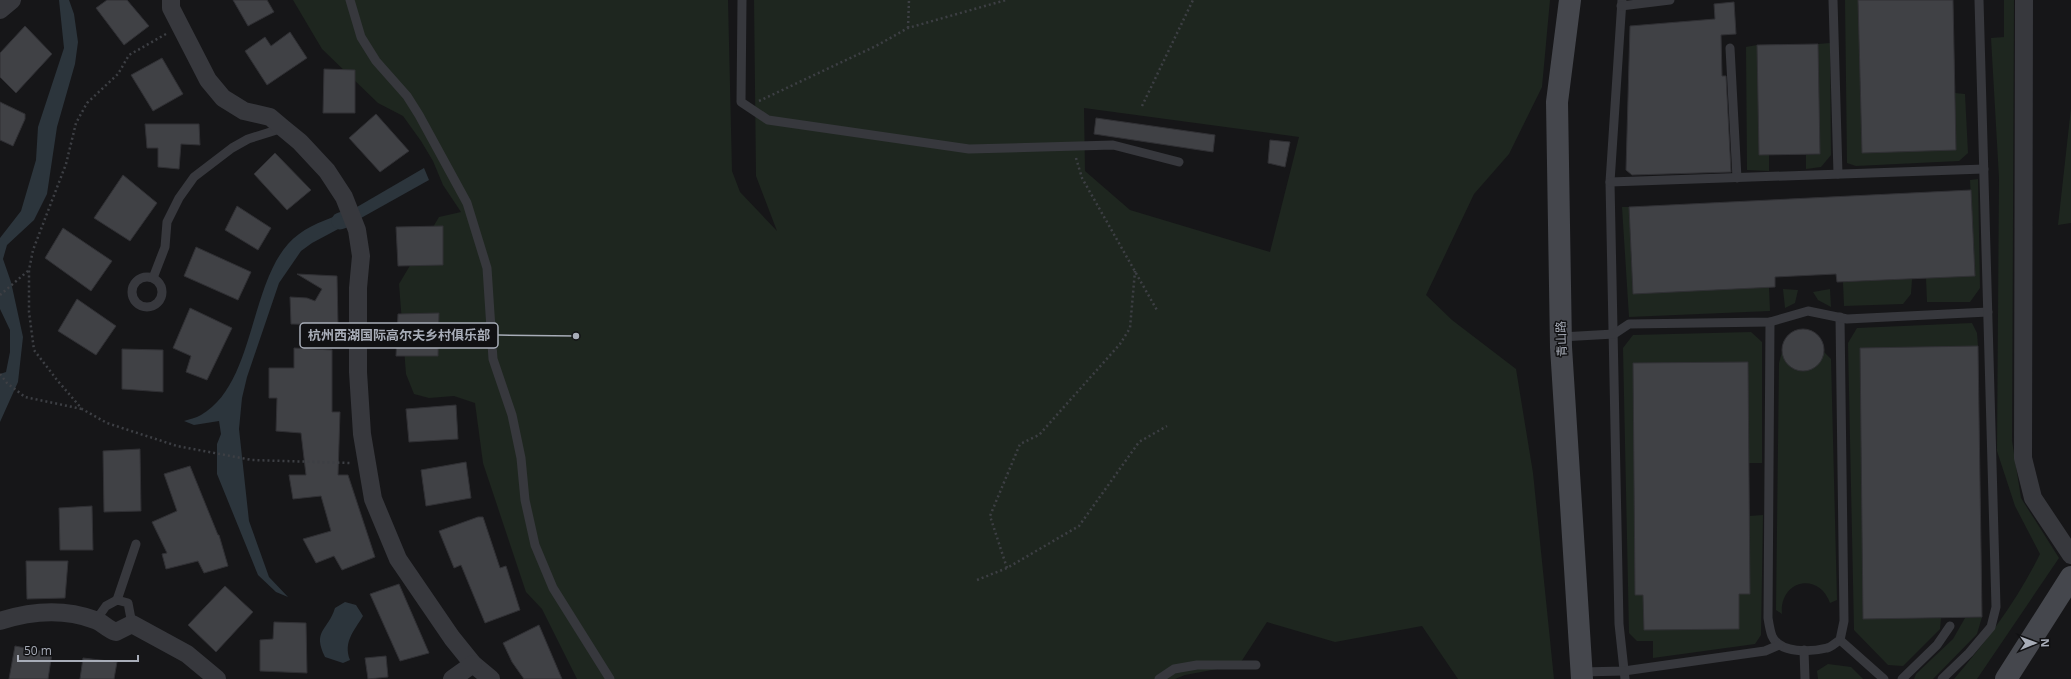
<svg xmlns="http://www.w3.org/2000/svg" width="2071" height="679" font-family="'Open Sans','Noto Sans SC',sans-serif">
  <rect width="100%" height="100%" fill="#161618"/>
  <!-- green -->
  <g fill="#1e261f" fill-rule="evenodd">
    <path d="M 293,0 L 728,0 L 732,171 L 740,192 L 777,231 L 756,176 L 754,0 L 1550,0 L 1542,87 L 1509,154 L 1474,194 L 1426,295 L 1452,320 L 1516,369 L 1533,473 L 1554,679 L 1458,679 L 1422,626 L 1335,642 L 1267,622 L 1239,665 L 1185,675 L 1175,679 L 577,679 L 542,609 L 526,592 L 483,463 L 475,403 L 454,396 L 429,398 L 414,394 L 406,374 L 399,284 L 439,217 L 461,212 L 443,185 L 433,161 L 421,141 L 403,116 L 378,103 L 322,49 ZM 1084,108 L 1299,137 L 1270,252 L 1130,210 L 1085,171 Z"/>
    <path d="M 1845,0 L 1858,0 L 1862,152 L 1956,150 L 1955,93 L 1965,94 L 1968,153 L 1959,161 L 1856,166 L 1847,163 Z"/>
    <path d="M 2004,0 L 2014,0 L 2012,441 L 2021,498 L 2059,558 L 1977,679 L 1954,679 C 1987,641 2018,599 2040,554 L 2015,506 L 1997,451 L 1999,178 L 1991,38 L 2004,37 Z"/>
    <path d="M 1830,43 L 1831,155 L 1821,167 L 1806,169 L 1806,155 L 1820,154 L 1818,44 Z"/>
    <path d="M 1757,45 L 1759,155 L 1769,155 L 1769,171 L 1747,170 L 1746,47 Z"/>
    <path d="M 2071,108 L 2071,223 L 2058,225 Z"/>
    <path d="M 1978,179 L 1980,288 L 1970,302 L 1927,302 L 1926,278 L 1975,275 L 1970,180 Z"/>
    <path d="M 1622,207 L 1629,207 L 1633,294 L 1769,287 L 1770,311 L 1629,317 Z"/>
    <path d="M 1912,279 L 1911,294 L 1903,304 L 1844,306 L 1843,282 Z"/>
    <path d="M 1783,289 L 1798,290 L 1795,303 L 1785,308 Z"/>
    <path d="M 1830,289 L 1831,307 L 1818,300 L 1813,292 Z"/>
    <path d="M 1972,323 L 1977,333 L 1978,346 L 1860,348 L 1863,619 L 1941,618 L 1940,629 L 1903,666 L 1888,665 L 1854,630 L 1848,343 L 1857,328 Z"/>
    <path d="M 1751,332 L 1762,342 L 1762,463 L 1749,463 L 1748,362 L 1633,363 L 1635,595 L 1643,595 L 1644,629 L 1739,629 L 1739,594 L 1750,594 L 1749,516 L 1763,515 L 1761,635 L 1755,644 L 1653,658 L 1653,641 L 1637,641 L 1629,633 L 1623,348 L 1633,335 Z"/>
    <path d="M 1782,352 C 1789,378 1817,377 1824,352 L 1831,359 L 1837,600 L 1830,603 C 1819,571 1779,580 1782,614 L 1776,610 L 1779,363 Z"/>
    <path d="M 1982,617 L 1977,634 L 1933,679 L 1914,679 L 1916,674 L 1953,639 L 1965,618 Z"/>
    <path d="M 1828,664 L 1851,667 L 1863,679 L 1818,679 L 1817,671 Z"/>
  </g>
  <!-- water -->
  <g fill="#2c353c">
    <path d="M 59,0 L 69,0 L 74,14 L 78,42 L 75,64 L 57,127 L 47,194 L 34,220 L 7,245 L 3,259 L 11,282 L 23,337 L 18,382 L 0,422 L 0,374 L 6,372 L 10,352 L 10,330 L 0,309 L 0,238 L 21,211 L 36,160 L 38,127 L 64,48 Z"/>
    <path d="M 424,168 L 429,180 L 361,218 L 357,207 Z"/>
    <path d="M 338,215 L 342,227 L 312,243 L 301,251 L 279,283 L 247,377 L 242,398 L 239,429 L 249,521 L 269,577 L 288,597 L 276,592 L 258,575 L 217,474 L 217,444 L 221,434 L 219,421 L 194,425 L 184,421 C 189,419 196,418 201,415 C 254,385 249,288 288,244 C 301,229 320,222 338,215 Z"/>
    <path d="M 345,602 L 356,605 L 363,616 C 354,631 343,642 350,660 L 343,663 L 325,657 C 312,630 328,631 335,608 Z"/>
  </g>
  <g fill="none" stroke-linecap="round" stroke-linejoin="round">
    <!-- canal -->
    <path stroke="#2c353c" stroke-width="17" d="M 340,221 L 346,219"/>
  </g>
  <!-- building -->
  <g fill="#404145" stroke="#303034">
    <path d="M 107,0 L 127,0 L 149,26 L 124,45 L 96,8 Z"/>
    <path d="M 233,0 L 267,0 L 274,12 L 248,26 Z"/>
    <path d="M 1858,0 L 1953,0 L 1956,150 L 1862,153 Z"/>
    <path d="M 1734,2 L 1736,34 L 1721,35 L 1722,76 L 1726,76 L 1731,172 L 1632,175 L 1626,170 L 1630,26 L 1715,19 L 1714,4 Z"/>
    <path d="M 25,26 L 52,54 L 16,93 L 0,77 L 0,53 Z"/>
    <path d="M 290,32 L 307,58 L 267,85 L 245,51 L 265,37 L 271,46 Z"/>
    <path d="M 1818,44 L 1820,154 L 1759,155 L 1757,45 Z"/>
    <path d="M 162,58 L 183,94 L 153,111 L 131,75 Z"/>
    <path d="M 324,69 L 355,70 L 355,113 L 323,113 Z"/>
    <path d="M 0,102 L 25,114 L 25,119 L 13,146 L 0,140 Z"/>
    <path d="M 376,114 L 409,151 L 380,172 L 349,138 Z"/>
    <path d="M 1096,118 L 1215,135 L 1213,152 L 1094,134 Z"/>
    <path d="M 145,124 L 199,124 L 200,145 L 181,144 L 179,169 L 158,167 L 158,148 L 147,148 Z"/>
    <path d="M 1270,140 L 1290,142 L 1285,167 L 1268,163 Z"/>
    <path d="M 275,153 L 311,190 L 287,210 L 254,174 Z"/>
    <path d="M 123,175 L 157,203 L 130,241 L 94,218 Z"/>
    <path d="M 1971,190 L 1975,276 L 1837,282 L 1836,274 L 1775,277 L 1775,287 L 1633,294 L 1629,207 Z"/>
    <path d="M 237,206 L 271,228 L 258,250 L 225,230 Z"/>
    <path d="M 443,226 L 443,265 L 398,266 L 396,227 Z"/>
    <path d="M 63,228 L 112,261 L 91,291 L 45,258 Z"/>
    <path d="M 196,247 L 251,272 L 238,300 L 184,276 Z"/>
    <path d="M 297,274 L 337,276 L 338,325 L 291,324 L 290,297 L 307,298 L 315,301 L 322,289 Z"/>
    <path d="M 77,299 L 116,326 L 96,355 L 58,331 Z"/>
    <path d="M 190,308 L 232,328 L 207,380 L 186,372 L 191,356 L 173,348 Z"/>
    <path d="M 439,313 L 438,356 L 396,356 L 398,314 Z"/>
    <circle cx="1803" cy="350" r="21"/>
    <path d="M 1978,346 L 1982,617 L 1863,619 L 1860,348 Z"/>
    <path d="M 294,348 L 332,350 L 332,412 L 340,412 L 338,475 L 348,475 L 375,557 L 342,570 L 334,556 L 316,563 L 303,539 L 331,531 L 321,496 L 293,499 L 289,475 L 306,475 L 301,433 L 276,431 L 277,398 L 269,398 L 269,368 L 294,368 Z"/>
    <path d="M 122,349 L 163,350 L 163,392 L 122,389 Z"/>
    <path d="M 1748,362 L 1750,594 L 1739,594 L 1739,629 L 1644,630 L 1643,595 L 1635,595 L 1633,363 Z"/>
    <path d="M 456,405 L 458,439 L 409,442 L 406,409 Z"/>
    <path d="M 140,449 L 141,511 L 104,512 L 103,451 Z"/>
    <path d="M 466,462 L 471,498 L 426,506 L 421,470 Z"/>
    <path d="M 190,466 L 218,535 L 219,535 L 228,566 L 204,573 L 198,561 L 166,569 L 162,554 L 167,553 L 152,522 L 177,511 L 164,474 Z"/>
    <path d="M 92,506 L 93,550 L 60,550 L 59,508 Z"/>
    <path d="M 478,517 L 483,517 L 500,568 L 506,566 L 520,610 L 485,623 L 461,565 L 454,568 L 439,531 Z"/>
    <path d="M 26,561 L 68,561 L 65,598 L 27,599 Z"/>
    <path d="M 399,584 L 429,653 L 400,661 L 370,594 Z"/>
    <path d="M 225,586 L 253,612 L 216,652 L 188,625 Z"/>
    <path d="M 274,622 L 306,623 L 307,673 L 260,671 L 260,640 L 273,639 Z"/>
    <path d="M 539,625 L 562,679 L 524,679 L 512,662 L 503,643 Z"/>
    <path d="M 15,646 L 52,653 L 48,679 L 9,679 Z"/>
    <path d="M 386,656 L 388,677 L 368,679 L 365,658 Z"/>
    <path d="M 83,658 L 117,662 L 114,679 L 80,679 Z"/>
  </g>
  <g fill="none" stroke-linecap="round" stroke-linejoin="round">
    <!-- path -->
    <g stroke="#3d3f44" stroke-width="2.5" stroke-dasharray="2 3" stroke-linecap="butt">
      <path d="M 908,28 L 909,0"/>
      <path d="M 166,34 L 129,55 L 118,74 L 87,103 L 76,123 L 66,164 L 33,250 L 29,270 L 29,312 L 34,350 L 57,380 L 82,409 L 107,423 L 177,446 L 252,460 L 350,463"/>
      <path d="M 759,101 L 876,46 L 908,28 L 1006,0"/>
      <path d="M 1142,106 L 1193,0"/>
      <path d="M 1076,158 L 1082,178 L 1158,312"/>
      <path d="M 0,295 L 29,270"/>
      <path d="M 0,374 L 7,383 L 25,397 L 82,409"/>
      <path d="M 1007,568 L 990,516 L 1020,444 L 1039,435 L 1120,344 L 1130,328 L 1135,271"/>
      <path d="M 977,580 L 1007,568 L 1079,526 L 1139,442 L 1167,426"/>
    </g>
    <!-- lane -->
    <g stroke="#37383d" stroke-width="9">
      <path d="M 350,0 L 361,37 L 376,61 L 407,96 L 419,115 L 467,203 L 487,268 L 493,359 L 512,415 L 521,458 L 525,500 L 535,545 L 553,588 L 610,679"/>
      <path d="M 742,0 L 741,102 L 768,120 L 969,149 L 1113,145 L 1179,162"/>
      <path d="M 1622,0 L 1610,182 L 1619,624 L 1625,679"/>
      <path d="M 1833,0 L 1838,174"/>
      <path d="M 1621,6 L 1670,0"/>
      <path d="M 1730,48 L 1737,178"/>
      <path d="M 1610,182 L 1984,169"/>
      <circle cx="147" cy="292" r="15"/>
      <path d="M 153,278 L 165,247 L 167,222 L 179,198 L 194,177 L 232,148 L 248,139 L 283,128"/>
      <path d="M 1770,322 L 1768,618 C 1769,624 1770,631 1772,636 C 1780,654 1811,652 1827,648 C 1832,647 1836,642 1840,640 L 1844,621 L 1840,317"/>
      <path d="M 1561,337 L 1614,334 L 1629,324 L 1770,322 L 1808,311 L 1847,319 L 1988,312"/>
      <path d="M 117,600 L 136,544"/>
      <path d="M 96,620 L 106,606 L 117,600 L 128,603 L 132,624"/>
      <path d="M 1840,640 L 1884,679"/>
      <path d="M 1804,650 L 1805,679"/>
      <path d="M 1581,672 L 1624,671 L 1765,651 L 1779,645"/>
      <path d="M 1159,679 L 1174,669 L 1197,665 L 1256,665"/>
      <path d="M 1902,679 L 1937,645 L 1950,626"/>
      <path d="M 1942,679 L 1969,653 L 1991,627 L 1996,607 L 1979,0"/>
    </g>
    <!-- street -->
    <g stroke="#37383d" stroke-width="18">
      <path d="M 171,0 L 171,8 L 208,80 L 223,98 L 244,111 L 270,117 L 283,128 L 300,142 L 327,171 L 344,197 L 357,230 L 361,256 L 358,288 L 358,372 L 362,434 L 373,499 L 398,559 L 452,638 L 473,664 L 491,679"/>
      <path d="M 2024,0 L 2023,458 L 2033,498 L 2071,555"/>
      <path d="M 0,10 L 12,0"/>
      <path d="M 0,621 C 31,611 63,608 95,620 C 102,622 107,629 116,632 L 132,624 L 187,654 L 217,679"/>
      <path d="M 452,679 L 473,664"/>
    </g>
    <!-- secondary -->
    <g stroke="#45474d" stroke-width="22">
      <path d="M 1570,0 L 1557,102 L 1561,347 L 1582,679"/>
      <path d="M 2006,679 L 2071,577"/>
    </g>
  </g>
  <g text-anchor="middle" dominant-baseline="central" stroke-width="3" stroke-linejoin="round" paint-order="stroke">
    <!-- street labels -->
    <g font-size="12" fill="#a8adb8" stroke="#111113">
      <text transform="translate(1561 339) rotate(-92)">青山路</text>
    </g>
  </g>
  <!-- callouts -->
  <path fill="none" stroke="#a8adb8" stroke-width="1.5" d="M576 336L498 335"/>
  <circle fill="#a8adb8" stroke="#111113" stroke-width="1.5" cx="576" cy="336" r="4"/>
  <rect fill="#111113" stroke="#a8adb8" stroke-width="1.5" x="300" y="323" width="198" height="25" rx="4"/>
  <g font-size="13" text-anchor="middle" font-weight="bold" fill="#a8adb8">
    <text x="399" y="340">杭州西湖国际高尔夫乡村俱乐部</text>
  </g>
  <!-- north arrow -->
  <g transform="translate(2035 643) rotate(89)" stroke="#111113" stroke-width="3" paint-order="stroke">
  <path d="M0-3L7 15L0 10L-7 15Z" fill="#a8adb8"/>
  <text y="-6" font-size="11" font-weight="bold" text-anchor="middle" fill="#a8adb8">N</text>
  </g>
  <!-- scale -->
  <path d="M18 655v6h120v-6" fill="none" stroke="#a8adb8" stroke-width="2"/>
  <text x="24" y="655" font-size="12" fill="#a8adb8" stroke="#111113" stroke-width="3" paint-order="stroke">50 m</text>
</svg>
